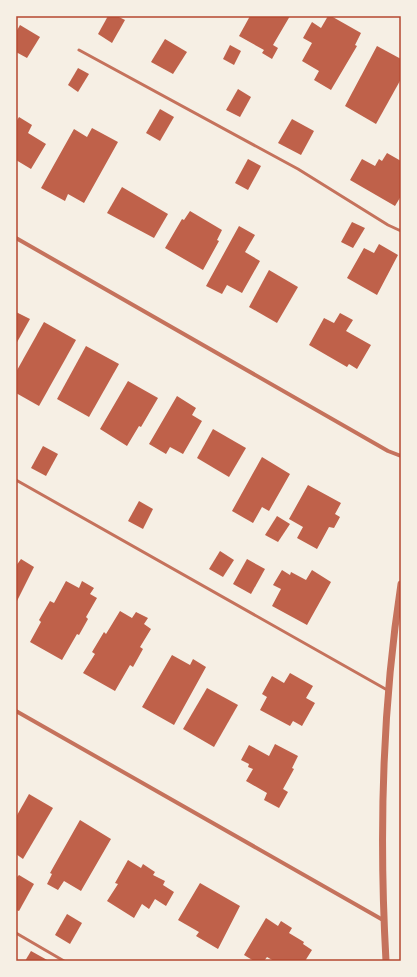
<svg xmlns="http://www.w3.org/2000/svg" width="417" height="977" font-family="'Noto Serif',serif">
  <rect width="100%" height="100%" fill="#f6efe4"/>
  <!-- building -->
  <g fill="#bf614a">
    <path d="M 108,16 L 117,16 L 125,20 L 112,43 L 98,34 Z"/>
    <path d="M 250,16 L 290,16 L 273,45 L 278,48 L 272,59 L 262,53 L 264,50 L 239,36 Z"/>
    <path d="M 328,16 L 331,16 L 361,33 L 355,45 L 357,46 L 331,90 L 314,80 L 319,71 L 302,61 L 312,43 L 303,38 L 312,22 L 321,28 Z"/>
    <path d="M 20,25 L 40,37 L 27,58 L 16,52 L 16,32 Z"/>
    <path d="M 165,39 L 187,52 L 173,74 L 151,62 Z"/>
    <path d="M 230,45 L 241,51 L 234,65 L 223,59 Z"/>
    <path d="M 377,46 L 401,59 L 401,79 L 376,124 L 345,106 Z"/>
    <path d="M 78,68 L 89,74 L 78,92 L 68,85 Z"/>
    <path d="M 238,89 L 251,97 L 240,117 L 226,110 Z"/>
    <path d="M 160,109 L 174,117 L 160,141 L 146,133 Z"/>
    <path d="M 19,117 L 32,125 L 28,133 L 46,144 L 31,169 L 16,160 L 16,122 Z"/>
    <path d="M 292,119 L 314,131 L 301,155 L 278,143 Z"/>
    <path d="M 92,128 L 118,142 L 84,203 L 68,194 L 65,201 L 41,188 L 74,129 L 87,137 Z"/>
    <path d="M 387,153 L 401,161 L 401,196 L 395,206 L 350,180 L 362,159 L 375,166 L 379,159 L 382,161 Z"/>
    <path d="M 248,159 L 261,166 L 248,190 L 235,183 Z"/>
    <path d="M 122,187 L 168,214 L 154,238 L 107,213 Z"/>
    <path d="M 190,211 L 222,230 L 217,240 L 219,241 L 203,270 L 165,248 L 182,219 L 184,220 Z"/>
    <path d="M 352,222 L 365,228 L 353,248 L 341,242 Z"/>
    <path d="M 239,226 L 255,235 L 245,252 L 260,261 L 242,293 L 227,285 L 222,294 L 206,286 Z"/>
    <path d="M 379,244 L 398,255 L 377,295 L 347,278 L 364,248 L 374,253 Z"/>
    <path d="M 269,270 L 298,287 L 277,323 L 249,307 Z"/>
    <path d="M 16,312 L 30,319 L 16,344 Z"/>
    <path d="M 340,313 L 353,320 L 346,331 L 371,345 L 357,369 L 349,364 L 347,367 L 309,345 L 324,318 L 334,323 Z"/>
    <path d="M 44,322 L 76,340 L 39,406 L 16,393 L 16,372 Z"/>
    <path d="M 86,346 L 119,364 L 89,417 L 57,399 Z"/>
    <path d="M 128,381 L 158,398 L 141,427 L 139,426 L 127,446 L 100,429 Z"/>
    <path d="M 177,396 L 196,408 L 192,415 L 202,421 L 183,454 L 170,447 L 166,454 L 149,444 Z"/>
    <path d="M 213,429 L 246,448 L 229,477 L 197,458 Z"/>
    <path d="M 43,446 L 58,454 L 46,476 L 31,468 Z"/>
    <path d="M 262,457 L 290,474 L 269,511 L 262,507 L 253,523 L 232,511 Z"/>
    <path d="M 308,485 L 341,503 L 335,514 L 340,517 L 334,528 L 329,527 L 317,549 L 297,538 L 303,527 L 289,519 Z"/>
    <path d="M 139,501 L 153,509 L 143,529 L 128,521 Z"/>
    <path d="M 277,516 L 290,524 L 278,542 L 265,535 Z"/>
    <path d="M 220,551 L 234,560 L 223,577 L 209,569 Z"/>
    <path d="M 21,559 L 34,567 L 16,603 L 16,566 Z"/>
    <path d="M 247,559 L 265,569 L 251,594 L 233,584 Z"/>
    <path d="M 282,570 L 290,575 L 291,572 L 306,580 L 312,570 L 331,582 L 307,625 L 272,606 L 281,589 L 273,585 Z"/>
    <path d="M 66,581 L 79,588 L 82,581 L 94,588 L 90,594 L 97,598 L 86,617 L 88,619 L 79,635 L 77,634 L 62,660 L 30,642 L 41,622 L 39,620 L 50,601 L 54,603 Z"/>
    <path d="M 120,611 L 132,618 L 136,612 L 148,618 L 144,624 L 151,629 L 140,647 L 143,649 L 133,667 L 130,665 L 115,691 L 83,673 L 95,654 L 92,652 L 104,632 L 106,634 Z"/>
    <path d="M 172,655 L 190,665 L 193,659 L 206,667 L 174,725 L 142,707 Z"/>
    <path d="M 290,673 L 313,686 L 306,698 L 315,703 L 302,726 L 293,721 L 290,726 L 260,710 L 267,697 L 262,694 L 272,676 L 284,683 Z"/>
    <path d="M 207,688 L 238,705 L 214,747 L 183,729 Z"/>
    <path d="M 275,744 L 298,756 L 292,768 L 294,769 L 283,789 L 288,792 L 279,808 L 264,800 L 267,793 L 246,781 L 253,769 L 248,767 L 249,764 L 241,760 L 249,745 L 269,756 Z"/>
    <path d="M 29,794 L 53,808 L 23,859 L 16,854 L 16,817 Z"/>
    <path d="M 80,820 L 111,839 L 81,891 L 64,881 L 58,890 L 47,884 L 52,874 L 50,873 Z"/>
    <path d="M 128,860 L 141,868 L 143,864 L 155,872 L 153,875 L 165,881 L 163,885 L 174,892 L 166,906 L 155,899 L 149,909 L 142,904 L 134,918 L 107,901 L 118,884 L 115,883 Z"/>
    <path d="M 19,875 L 34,884 L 19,911 L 16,910 L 16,878 Z"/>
    <path d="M 200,883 L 240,906 L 218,949 L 196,936 L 199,932 L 178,920 Z"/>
    <path d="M 67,914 L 82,923 L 70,944 L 55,935 Z"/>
    <path d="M 266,918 L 278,926 L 281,921 L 292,928 L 289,933 L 304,942 L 303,944 L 312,950 L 305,961 L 274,961 L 267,957 L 264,961 L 254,961 L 244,955 Z"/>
    <path d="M 31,951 L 49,961 L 25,961 Z"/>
  </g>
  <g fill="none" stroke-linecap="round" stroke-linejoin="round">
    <!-- service -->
    <g stroke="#c5725c" stroke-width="3">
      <path d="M 79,50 L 298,169 L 388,225 L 401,231"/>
      <path d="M 16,480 L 389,691"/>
      <path d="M 16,933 L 64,961"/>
    </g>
    <!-- minor -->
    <g stroke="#c5725c" stroke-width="4">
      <path d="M 16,238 L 388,451 L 401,456"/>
      <path d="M 16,711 L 383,920"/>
    </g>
    <!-- tertiary -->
    <path stroke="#c5725c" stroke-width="7" d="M 386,961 C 379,836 382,708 401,584"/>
  </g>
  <!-- border -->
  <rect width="417" height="977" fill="none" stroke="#f6efe4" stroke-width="34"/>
  <rect x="17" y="17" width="383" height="943" fill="none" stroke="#b5482f" stroke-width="1.5"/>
</svg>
